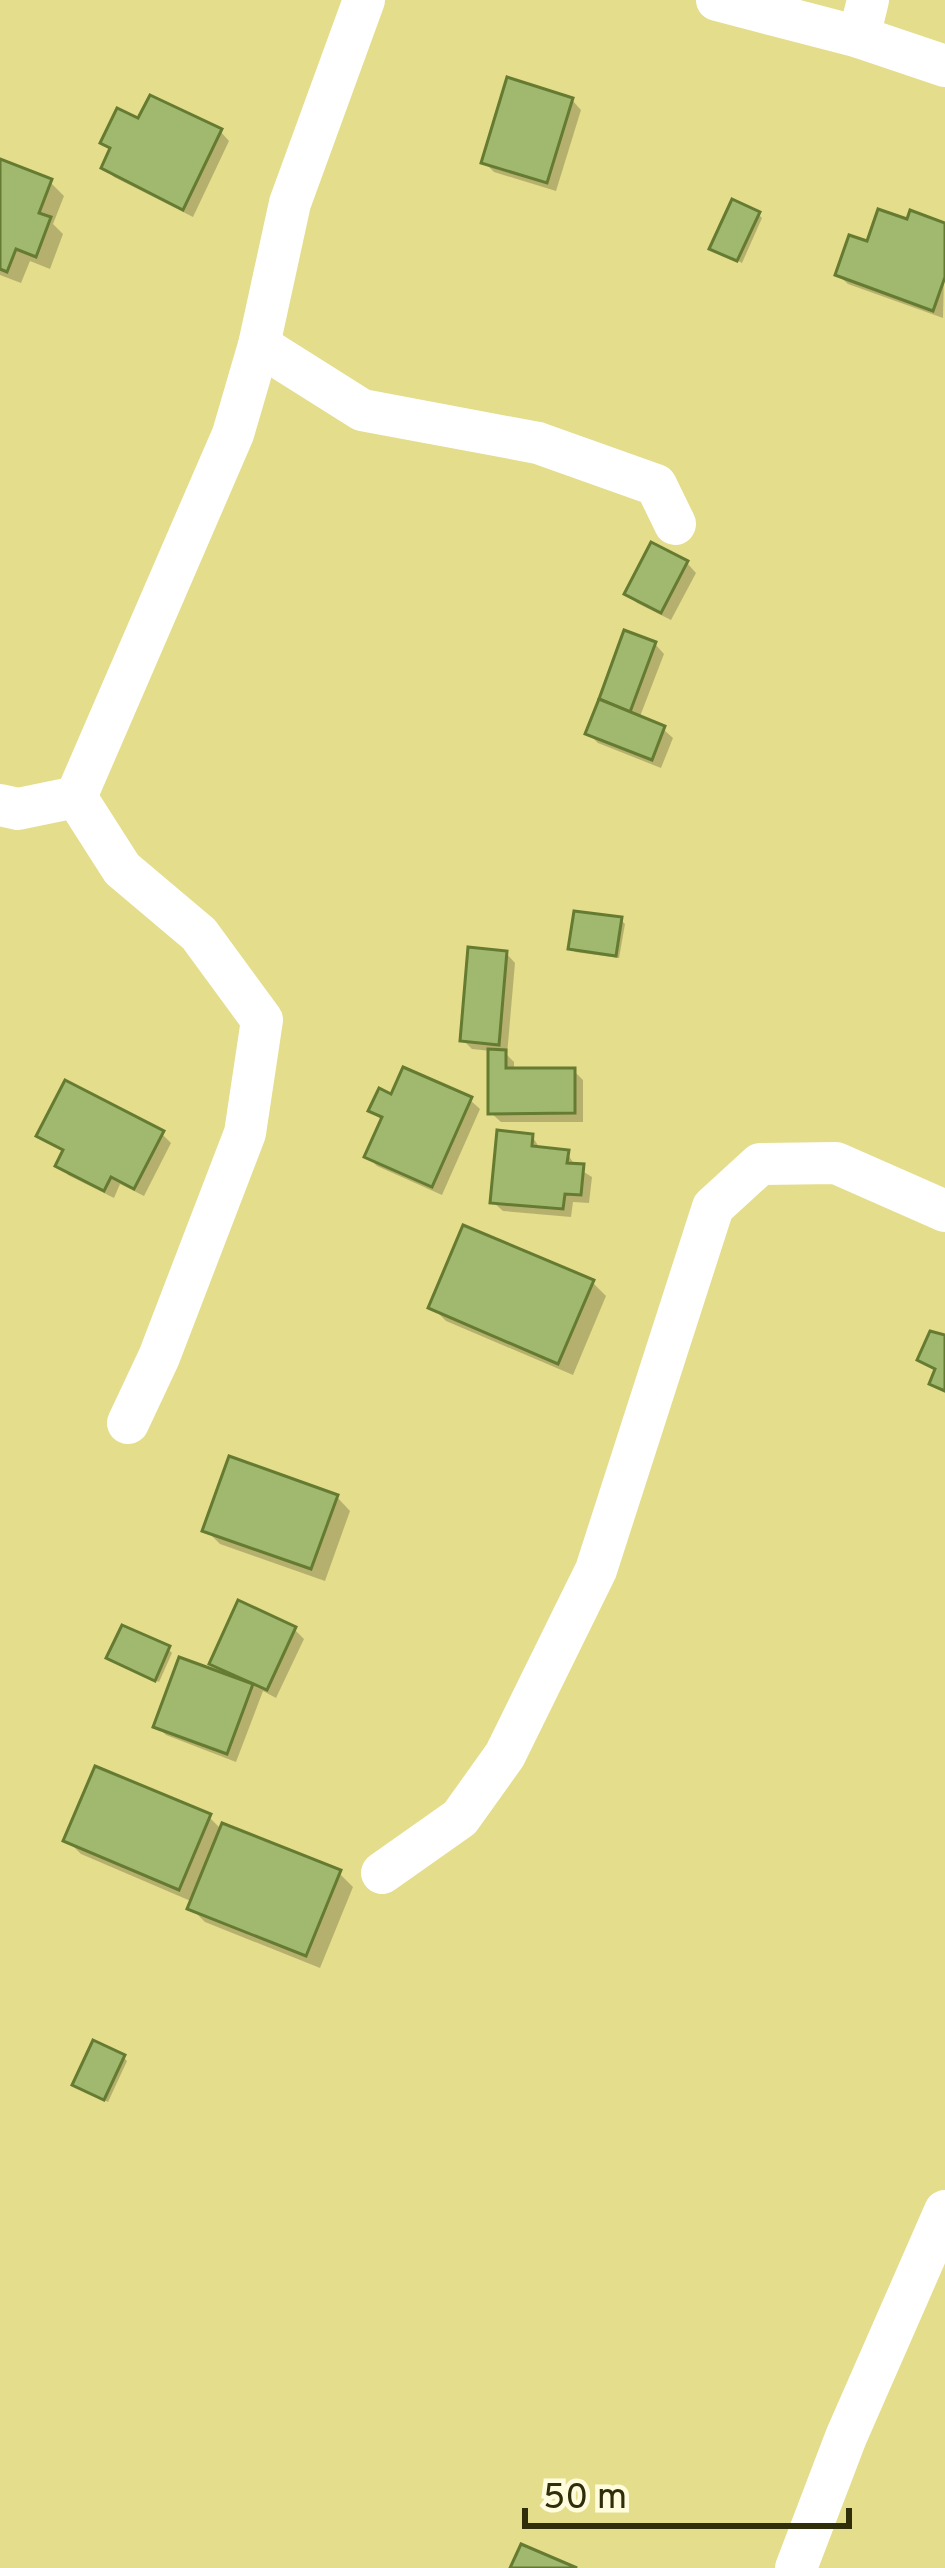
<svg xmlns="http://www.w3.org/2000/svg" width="945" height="2568" font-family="Overpass,sans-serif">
  <rect width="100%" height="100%" fill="#e4dd8b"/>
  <!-- shadow -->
  <g fill="#0003">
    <path d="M 572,100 L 581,110 L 556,191 L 494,172 L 484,162 Z"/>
    <path d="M 140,123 L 220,131 L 229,141 L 193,217 L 114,177 L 104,167 L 112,151 L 103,143 Z"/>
    <path d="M 0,162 L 50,182 L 64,196 L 53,224 L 63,234 L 50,269 L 30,261 L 21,283 L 0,275 Z"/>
    <path d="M 758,214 L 762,218 L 742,263 L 713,248 Z"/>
    <path d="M 909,223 L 945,226 L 943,318 L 848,284 L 838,275 L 869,245 Z"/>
    <path d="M 687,563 L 696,573 L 671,620 L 637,603 L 628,594 Z"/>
    <path d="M 655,644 L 664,654 L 639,719 L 663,729 L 673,738 L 661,768 L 598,743 L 588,733 Z"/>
    <path d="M 621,920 L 625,924 L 619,958 L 575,952 L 571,948 Z"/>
    <path d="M 506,953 L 515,963 L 507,1055 L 514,1062 L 514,1071 L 574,1071 L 583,1080 L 583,1122 L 501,1122 L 491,1113 L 491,1051 L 472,1049 L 463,1040 Z"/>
    <path d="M 392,1098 L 470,1100 L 480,1109 L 442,1195 L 377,1166 L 368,1157 L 381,1120 L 372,1110 Z"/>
    <path d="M 162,1134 L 171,1143 L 144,1196 L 120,1184 L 114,1198 L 68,1175 L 59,1165 L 65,1153 L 39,1135 Z"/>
    <path d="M 532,1136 L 541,1150 L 567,1153 L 576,1167 L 592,1177 L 589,1203 L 573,1202 L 571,1217 L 503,1211 L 493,1202 Z"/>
    <path d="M 592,1282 L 606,1296 L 573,1375 L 446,1321 L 432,1307 Z"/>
    <path d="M 337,1497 L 350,1511 L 325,1581 L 220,1544 L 206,1530 Z"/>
    <path d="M 294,1629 L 304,1639 L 276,1698 L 263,1691 L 236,1762 L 166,1735 L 157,1726 L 226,1677 L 212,1663 Z"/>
    <path d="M 168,1649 L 172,1653 L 159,1682 L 114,1662 Z"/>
    <path d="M 209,1817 L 222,1830 L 339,1873 L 353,1887 L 320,1968 L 205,1922 L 191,1908 L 193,1902 L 81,1854 L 67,1840 Z"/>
    <path d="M 123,2057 L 127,2061 L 108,2102 L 75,2085 Z"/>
  </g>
  <!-- building -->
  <g fill="#a0b96e" stroke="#657b31" stroke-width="3">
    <path d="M 507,77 L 573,98 L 547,183 L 481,163 Z"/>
    <path d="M 150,95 L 222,129 L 183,210 L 101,168 L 110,148 L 100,143 L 117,108 L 138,118 Z"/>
    <path d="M 0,159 L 52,179 L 39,213 L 51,217 L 36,257 L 16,249 L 7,272 L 0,269 Z"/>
    <path d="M 732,199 L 760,212 L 737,261 L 709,249 Z"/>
    <path d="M 878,209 L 907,219 L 910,210 L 945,223 L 945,277 L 933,311 L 835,275 L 849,235 L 867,241 Z"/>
    <path d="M 651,542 L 688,561 L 661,613 L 624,594 Z"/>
    <path d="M 624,630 L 656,642 L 630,712 L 599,699 Z"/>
    <path d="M 599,699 L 665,726 L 652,760 L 585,734 Z"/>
    <path d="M 574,911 L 622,917 L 616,956 L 568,949 Z"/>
    <path d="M 468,947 L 507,951 L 499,1045 L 460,1041 Z"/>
    <path d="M 488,1049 L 506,1050 L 506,1068 L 575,1068 L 575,1113 L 488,1114 Z"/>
    <path d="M 403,1067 L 472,1097 L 432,1187 L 364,1157 L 382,1117 L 368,1111 L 379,1088 L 391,1094 Z"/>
    <path d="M 65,1080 L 164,1131 L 134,1189 L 111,1177 L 104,1191 L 55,1166 L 63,1150 L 36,1136 Z"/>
    <path d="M 497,1130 L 533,1134 L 532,1146 L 569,1150 L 567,1163 L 584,1164 L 581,1195 L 565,1194 L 563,1209 L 490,1203 Z"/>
    <path d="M 463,1225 L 594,1280 L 558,1364 L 428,1308 Z"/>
    <path d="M 930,1331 L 945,1335 L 945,1391 L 929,1384 L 935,1369 L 917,1360 Z"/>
    <path d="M 229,1456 L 338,1495 L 311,1569 L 202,1531 Z"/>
    <path d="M 238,1600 L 296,1627 L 267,1690 L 209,1664 Z"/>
    <path d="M 122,1625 L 170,1646 L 155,1681 L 106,1658 Z"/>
    <path d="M 179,1657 L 253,1684 L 227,1754 L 153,1727 Z"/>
    <path d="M 95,1766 L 211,1814 L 179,1890 L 63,1841 Z"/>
    <path d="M 222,1823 L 341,1870 L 306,1956 L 187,1909 Z"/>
    <path d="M 93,2040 L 125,2055 L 104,2100 L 72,2085 Z"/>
    <path d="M 521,2544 L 577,2568 L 510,2568 Z"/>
  </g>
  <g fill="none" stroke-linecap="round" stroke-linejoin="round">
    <!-- street -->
    <g stroke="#fff" stroke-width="42">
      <path d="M 717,0 L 859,37 L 945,66"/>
      <path d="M 859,37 L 868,0"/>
      <path d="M 259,345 L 362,410 L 538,443 L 656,485 L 675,524"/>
      <path d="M 76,797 L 233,434 L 259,345 L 290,203 L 364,0"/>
      <path d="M 0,805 L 18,809 L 76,797 L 122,869 L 199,934 L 262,1020 L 245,1133 L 159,1357 L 128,1423"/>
      <path d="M 382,1873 L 460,1818 L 505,1755 L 596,1570 L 713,1207 L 760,1164 L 836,1163 L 945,1211"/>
      <path d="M 796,2568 L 846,2437 L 945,2211"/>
    </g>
  </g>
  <!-- scale -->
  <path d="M525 2508v18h324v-18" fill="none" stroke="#302d0a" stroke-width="6"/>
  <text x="543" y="2508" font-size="36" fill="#302d0a" stroke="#fefcdc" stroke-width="9" paint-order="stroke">50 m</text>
</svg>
